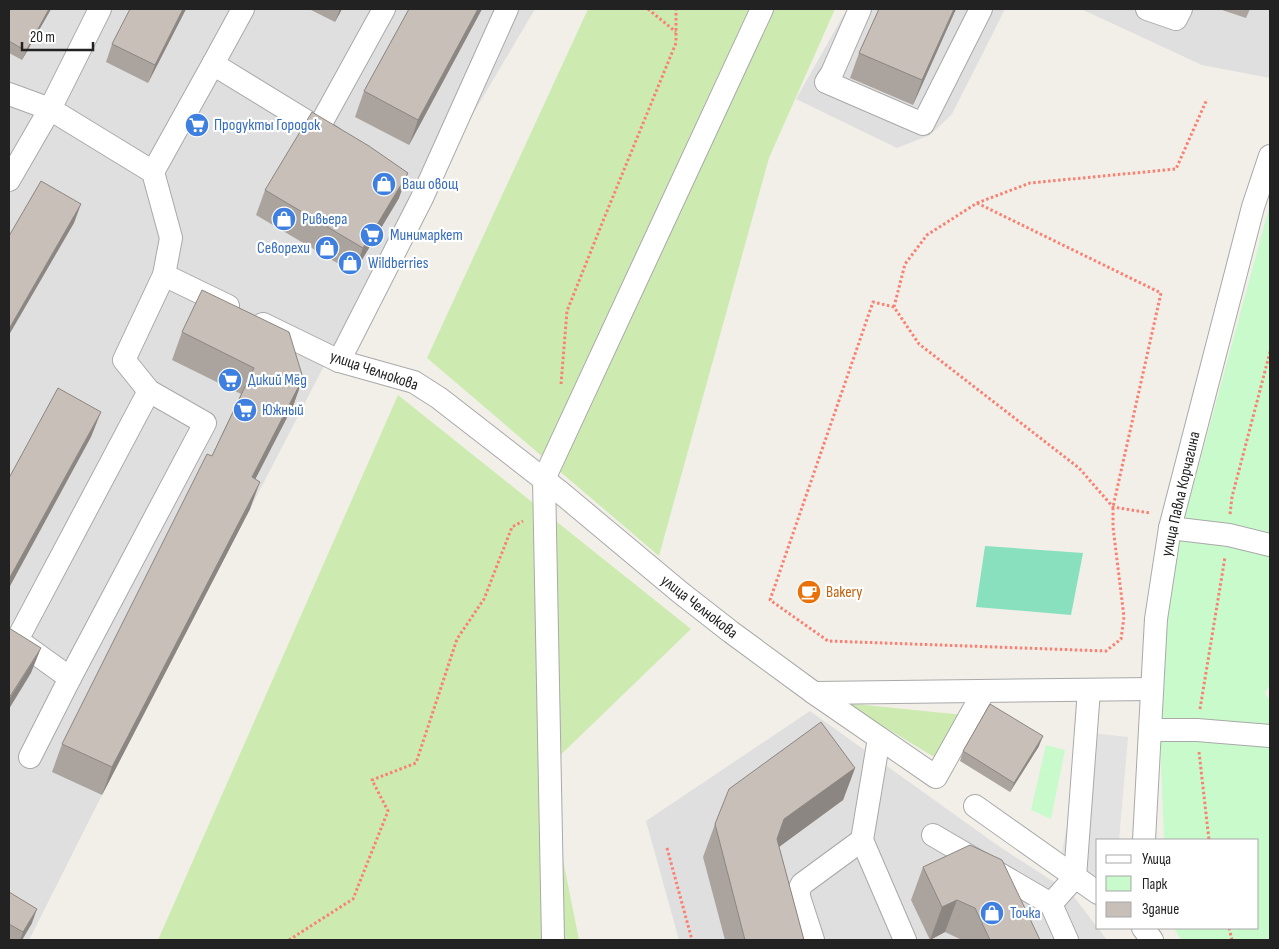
<svg xmlns="http://www.w3.org/2000/svg" width="1279" height="949" font-family="'Sofia Sans Condensed',sans-serif">
  <rect width="100%" height="100%" fill="#f2efe9"/>
  <!-- residential -->
  <g fill="#e0dfdf">
    <path d="M 9,9 L 535,9 L 324,366 L 102,795 L 29,940 L 9,940 Z"/>
    <path d="M 847,9 L 1005,9 L 952,114 L 930,135 L 897,148 L 796,99 Z"/>
    <path d="M 1081,9 L 1270,9 L 1270,78 L 1202,65 Z"/>
    <path d="M 810,711 L 1000,847 L 1071,893 L 1107,940 L 679,940 L 646,821 Z"/>
  </g>
  <!-- grass -->
  <g fill="#cdebb0">
    <path d="M 588,9 L 835,9 L 769,158 L 659,556 L 427,358 Z"/>
    <path d="M 398,395 L 691,629 L 545,770 L 579,940 L 158,940 Z"/>
    <path d="M 845,703 L 964,715 L 939,760 Z"/>
  </g>
  <!-- park -->
  <g fill="#c8facc">
    <path d="M 1270,204 L 1270,684 L 1265,693 L 1270,701 L 1270,940 L 1181,940 L 1174,928 L 1258,928 L 1258,840 L 1164,840 L 1159,710 L 1174,557 Z"/>
    <path d="M 1046,745 L 1065,750 L 1051,819 L 1031,810 Z"/>
  </g>
  <!-- pitch -->
  <path fill="#88e0be" d="M 985,546 L 1083,553 L 1071,615 L 976,607 Z"/>
  <!-- parking -->
  <path fill="#e2e2e2" d="M 1084,732 L 1128,737 L 1119,840 L 1098,840 L 1098,881 L 1062,852 Z"/>
  <g fill="none" stroke-linecap="round" stroke-linejoin="round">
    <!-- minor casing -->
    <g stroke="#a9a9a9" stroke-width="24">
      <g id="minor">
        <path d="M 860,9 L 832,73 L 826,82 L 923,124 L 981,9"/>
        <path d="M 1147,9 L 1176,19 L 1181,9"/>
        <path d="M 213,64 L 332,137"/>
        <path d="M 9,94 L 50,109 L 153,172 L 171,238 L 164,275 L 228,306"/>
        <path d="M 319,127 L 384,9"/>
        <path d="M 153,172 L 213,64 L 243,9"/>
        <path d="M 9,180 L 50,109 L 100,9"/>
        <path d="M 263,324 L 339,361 L 414,382 L 439,398 L 560,492 L 681,593 L 731,632 L 814,693 L 936,777 L 984,691"/>
        <path d="M 339,361 L 422,198 L 507,9"/>
        <path d="M 1170,528 L 1229,535 L 1270,545"/>
        <path d="M 70,678 L 17,640 L 149,391"/>
        <path d="M 814,693 L 1152,689"/>
        <path d="M 1150,730 L 1197,730 L 1270,736"/>
        <path d="M 879,738 L 862,840 L 905,940"/>
        <path d="M 30,757 L 70,678 L 205,423 L 149,391 L 124,360 L 164,275"/>
        <path d="M 975,806 L 1098,893"/>
        <path d="M 933,835 L 1051,904 L 1075,877 L 1089,690"/>
        <path d="M 1144,840 L 1156,619 L 1170,528 L 1253,207 L 1270,156"/>
        <path d="M 1051,904 L 1067,940"/>
        <path d="M 1143,928 L 1152,940"/>
        <path d="M 553,940 L 544,479 L 762,9"/>
        <path d="M 813,940 L 799,897 L 799,890 L 802,884 L 862,840"/>
      </g>
    </g>
    <!-- path -->
    <g stroke="#fa8072" stroke-width="3" stroke-dasharray="2.5 2.5" stroke-linecap="butt">
      <path d="M 648,9 L 676,32"/>
      <path d="M 977,203 L 1161,293 L 1113,507 L 1113,527 L 1124,617 L 1121,639 L 1106,651 L 828,641 L 770,600 L 873,302 L 894,307 L 919,344 L 1079,468 L 1113,507 L 1150,513"/>
      <path d="M 894,307 L 905,264 L 927,235 L 977,203 L 1030,183 L 1176,169 L 1207,99"/>
      <path d="M 561,384 L 567,311 L 605,216 L 676,43 L 676,9"/>
      <path d="M 1230,514 L 1232,497 L 1270,352"/>
      <path d="M 1200,709 L 1225,557"/>
      <path d="M 1199,752 L 1209,840"/>
      <path d="M 667,848 L 692,940"/>
      <path d="M 1229,928 L 1232,940"/>
      <path d="M 289,940 L 353,899 L 388,811 L 372,780 L 416,763 L 457,639 L 484,599 L 512,527 L 523,521"/>
    </g>
    <!-- minor -->
    <use href="#minor" stroke="#fff" stroke-width="22"/>
  </g>
  <!-- wall -->
  <g fill="#aba49e">
    <path d="M 9,9 L 51,9 L 22,60 L 9,53 Z"/>
    <path d="M 186,9 L 148,83 L 106,62 L 112,44 Z"/>
    <path d="M 309,9 L 342,9 L 335,22 Z"/>
    <path d="M 409,9 L 482,9 L 409,145 L 355,117 L 364,91 Z"/>
    <path d="M 879,9 L 956,9 L 913,105 L 850,78 L 859,53 Z"/>
    <path d="M 1219,9 L 1250,9 L 1246,18 Z"/>
    <path d="M 265,190 L 399,198 L 354,273 L 256,215 Z"/>
    <path d="M 182,332 L 303,378 L 293,406 L 255,479 L 250,509 L 102,795 L 52,772 L 62,744 L 212,456 L 241,394 L 172,360 Z"/>
    <path d="M 1039,746 L 1010,792 L 960,761 L 963,751 Z"/>
    <path d="M 855,768 L 843,800 L 779,847 L 804,940 L 725,940 L 703,857 L 715,824 Z"/>
    <path d="M 923,867 L 1040,940 L 962,940 L 945,932 L 930,940 L 911,900 Z"/>
    <path d="M 9,892 L 32,923 L 22,940 L 9,940 Z"/>
  </g>
  <!-- shaded-wall -->
  <g fill="#8b8681">
    <path d="M 49,9 L 51,9 L 22,60 L 26,51 Z"/>
    <path d="M 183,9 L 186,9 L 148,83 L 155,65 Z"/>
    <path d="M 340,9 L 342,9 L 335,22 Z"/>
    <path d="M 478,9 L 482,9 L 409,145 L 418,120 Z"/>
    <path d="M 954,9 L 956,9 L 913,105 L 922,80 Z"/>
    <path d="M 408,173 L 399,198 L 354,273 L 363,248 Z"/>
    <path d="M 81,204 L 74,223 L 9,335 L 9,329 Z"/>
    <path d="M 303,378 L 293,406 L 242,505 L 252,477 Z"/>
    <path d="M 101,412 L 91,437 L 9,588 L 9,579 Z"/>
    <path d="M 260,482 L 250,509 L 102,795 L 112,767 Z"/>
    <path d="M 41,648 L 31,673 L 9,709 L 9,699 Z"/>
    <path d="M 1043,736 L 1039,746 L 1010,792 L 1014,783 Z"/>
    <path d="M 855,768 L 843,800 L 772,852 L 784,819 Z"/>
    <path d="M 957,900 L 945,932 L 930,940 L 942,907 Z"/>
    <path d="M 37,909 L 32,923 L 22,940 L 20,940 L 23,932 Z"/>
  </g>
  <!-- building -->
  <g fill="#c7bfb8" stroke="#8b8681">
    <path d="M 9,9 L 49,9 L 26,51 L 9,41 Z"/>
    <path d="M 130,9 L 183,9 L 155,65 L 112,44 Z"/>
    <path d="M 409,9 L 478,9 L 418,120 L 364,91 Z"/>
    <path d="M 879,9 L 954,9 L 922,80 L 859,53 Z"/>
    <path d="M 312,112 L 369,146 L 408,173 L 363,248 L 265,190 Z"/>
    <path d="M 41,181 L 81,204 L 9,329 L 9,236 Z"/>
    <path d="M 202,290 L 289,332 L 303,378 L 252,477 L 260,482 L 112,767 L 62,744 L 207,454 L 212,456 L 254,368 L 182,332 Z"/>
    <path d="M 58,388 L 101,412 L 9,579 L 9,478 Z"/>
    <path d="M 9,628 L 41,648 L 9,698 Z"/>
    <path d="M 990,704 L 1043,736 L 1014,783 L 963,751 Z"/>
    <path d="M 821,722 L 855,768 L 784,819 L 777,839 L 804,940 L 745,940 L 715,824 L 729,789 Z"/>
    <path d="M 970,845 L 1002,860 L 1040,940 L 990,940 L 975,908 L 957,900 L 942,907 L 923,867 Z"/>
    <path d="M 9,892 L 37,909 L 23,932 L 9,924 Z"/>
  </g>
  <!-- icons -->
  <defs>
    <g id="supermarket-disc" transform="scale(1.25)"><circle r="9.5" fill="#3f7fe0" stroke="#fff"/><path d="M-6-5.5h2.5l.6 2H6L4.5 2H-2.5L-4.4-4H-6ZM-1.5 3.2a1.3 1.3 0 1 0 .1 0ZM3 3.2a1.3 1.3 0 1 0 .1 0Z" fill="#fff"/></g>
    <g id="shop-disc" transform="scale(1.25)"><circle r="9.5" fill="#3f7fe0" stroke="#fff"/><path d="M-5-2.5h2.3a2.7 3.5 0 0 1 5.4 0H5L5.5 6h-11ZM-1.5-2.5h3a1.5 2.3 0 0 0-3 0Z" fill="#fff"/></g>
    <g id="cafe-disc" transform="scale(1.25)"><circle r="9.5" fill="#e8710a" stroke="#fff"/><path d="M-5.5-4.5H6V0H3Q3 3.5 0 3.5H-2.5Q-5.5 3.5-5.5 0ZM3-3.2v2h1.7v-2ZM-6 4.5H4V6H-6Z" fill="#fff"/></g>
  </defs>
  <g fill-rule="evenodd">
    <use href="#supermarket-disc" x="197" y="125"/>
    <use href="#shop-disc" x="384" y="184"/>
    <use href="#shop-disc" x="284" y="219"/>
    <use href="#supermarket-disc" x="372" y="235"/>
    <use href="#shop-disc" x="327" y="248"/>
    <use href="#shop-disc" x="350" y="263"/>
    <use href="#supermarket-disc" x="230" y="380"/>
    <use href="#supermarket-disc" x="245" y="410"/>
    <use href="#cafe-disc" x="809" y="592"/>
    <use href="#shop-disc" x="992" y="913"/>
  </g>
  <g text-anchor="middle" dominant-baseline="central" stroke-width="4.5" stroke-linejoin="round" paint-order="stroke">
    <!-- shop labels -->
    <g font-size="16" fill="#366cbe" stroke="#fff" text-anchor="start">
      <text x="214" y="125">Продукты Городок</text>
      <text x="402" y="184">Ваш овощ</text>
      <text x="302" y="219">Ривьера</text>
      <text x="390" y="235">Минимаркет</text>
      <text x="310" y="248" text-anchor="end">Севорехи</text>
      <text x="368" y="263">Wildberries</text>
      <text x="248" y="380">Дикий Мёд</text>
      <text x="262" y="410">Южный</text>
      <text x="1010" y="913">Точка</text>
    </g>
    <!-- street labels -->
    <g font-size="16" fill="#222" stroke="#fff">
      <text transform="translate(374 371) rotate(19)">улица Челнокова</text>
      <text transform="translate(1181 494) rotate(-77)">улица Павла Корчагина</text>
      <text transform="translate(699 607) rotate(38)">улица Челнокова</text>
    </g>
    <!-- food labels -->
    <g font-size="16" fill="#c56008" stroke="#fff" text-anchor="start">
      <text x="826" y="592">Bakery</text>
    </g>
  </g>
  <!-- border -->
  <rect width="1279" height="949" fill="none" stroke="#222222" stroke-width="20"/>
  <!-- legend -->
  <rect x="1096" y="839" width="162" height="90" fill="#ffffff" stroke="#a7a7a7"/>
  <rect x="1106" y="855" width="25" height="8" fill="#ffffff" stroke="#a7a7a7"/>
  <text x="1142" y="864" font-size="15" fill="#222222">Улица</text>
  <rect x="1106" y="876" width="25" height="15" fill="#c8facc" stroke="#a7a7a7"/>
  <text x="1142" y="889" font-size="15" fill="#222222">Парк</text>
  <rect x="1106" y="902" width="25" height="15" fill="#c7bfb8" stroke="#a7a7a7"/>
  <text x="1142" y="914" font-size="15" fill="#222222">Здание</text>
  <!-- scale -->
  <path d="M22 42v8h71v-8" fill="none" stroke="#222222" stroke-width="2.5"/>
  <text x="30" y="42" font-size="15" fill="#222222" stroke="#ffffff" stroke-width="4" paint-order="stroke">20 m</text>
</svg>
